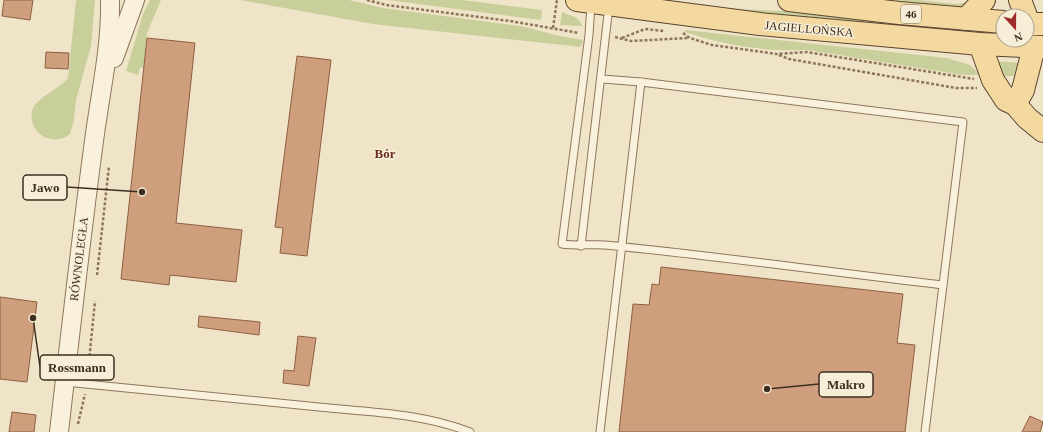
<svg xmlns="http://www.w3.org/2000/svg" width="1043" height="432" font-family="'Times New Roman',serif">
  <rect width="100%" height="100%" fill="#f0e4c8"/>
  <!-- green -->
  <g fill="#c9cf9b">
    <path d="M 76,0 L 95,0 L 91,46 L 76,100 L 74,120 L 70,134 C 52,148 28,133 32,111 C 35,98 60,89 68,78 Z"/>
    <path d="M 150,0 L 161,0 L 147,33 L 144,68 L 140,67 L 138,75 L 126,71 L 143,14 Z"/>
    <path d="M 240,0 L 349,0 L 383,8 L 526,27 L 555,35 L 583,40 L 581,47 L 373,24 Z"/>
    <path d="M 388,0 L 462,0 L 542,10 L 541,20 Z"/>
    <path d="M 638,0 L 669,0 L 735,9 L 807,12 L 1003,29 L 1003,37 L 906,31 Z"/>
    <path d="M 855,0 L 918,0 L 956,4 L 970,2 L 962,8 Z"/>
    <path d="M 562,12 L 577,18 L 583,26 L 560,25 Z"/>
    <path d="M 685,30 L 947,58 L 970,65 L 981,75 L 963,75 L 808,50 C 766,52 724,45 685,32 Z"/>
    <path d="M 991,61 L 1024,63 L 1018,76 L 997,76 Z"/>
  </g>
  <!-- building -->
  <g fill="#cf9f7d" stroke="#8d5f41">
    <path d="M 4,0 L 33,0 L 30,20 L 2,16 Z"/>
    <path d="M 147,38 L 195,43 L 176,223 L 242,230 L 236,282 L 170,275 L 169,285 L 121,279 Z"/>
    <path d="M 46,52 L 69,53 L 68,69 L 45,68 Z"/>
    <path d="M 297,56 L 331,60 L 307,256 L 280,253 L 283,228 L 275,227 Z"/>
    <path d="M 661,267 L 903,294 L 897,343 L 915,345 L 905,432 L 619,432 L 633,304 L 649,305 L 652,284 L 659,285 Z"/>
    <path d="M 0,297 L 37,302 L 27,382 L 0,379 Z"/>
    <path d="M 199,316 L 260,322 L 259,335 L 198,327 Z"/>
    <path d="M 298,336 L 316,338 L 309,386 L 283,383 L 284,370 L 294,371 Z"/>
    <path d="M 12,412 L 36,415 L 34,432 L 9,432 Z"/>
    <path d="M 1030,416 L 1043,422 L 1040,432 L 1022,432 Z"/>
  </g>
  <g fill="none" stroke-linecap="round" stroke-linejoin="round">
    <!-- service casing -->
    <g stroke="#8d765c" stroke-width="9">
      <g id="service">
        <path d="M 591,4 L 589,35 L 562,244 C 577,246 591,244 605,245 C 718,256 830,272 943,285 L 963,122 L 641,82 L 600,432"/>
        <path d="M 602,79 L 641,82"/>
        <path d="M 581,246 L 609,6"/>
        <path d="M 65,382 C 146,390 228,398 309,406 C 364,412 418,412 470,432"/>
        <path d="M 925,432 L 943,285"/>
      </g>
    </g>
    <!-- tertiary casing -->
    <g stroke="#8d765c" stroke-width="20">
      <g id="tertiary">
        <path d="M 114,58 L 135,0"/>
        <path d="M 59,432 C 70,335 81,238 94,141 C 100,94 111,48 110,0"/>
      </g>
    </g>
    <!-- primary casing -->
    <g stroke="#5b4430" stroke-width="24">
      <g id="primary">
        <path d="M 577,0 L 760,24 L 980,44 L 1043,47"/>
        <path d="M 789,0 L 899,13 L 1003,22"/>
        <path d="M 1020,0 L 1026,16"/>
        <path d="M 966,19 L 984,0"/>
        <path d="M 1027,24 L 1043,24"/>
        <path d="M 980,44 L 993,80 L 1006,100 L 1015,104 L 1027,118 L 1043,131"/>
        <path d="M 1015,104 L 1023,90 L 1034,47"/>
      </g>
    </g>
    <!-- path -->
    <g stroke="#8d765c" stroke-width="2.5" stroke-dasharray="3 2" stroke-linecap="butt">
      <path d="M 367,0 L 386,5 L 510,21 L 579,33"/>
      <path d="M 553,28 L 557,0"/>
      <path d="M 683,33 L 690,38 L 712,45 L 777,54 L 807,52 L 974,79"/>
      <path d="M 615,37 L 631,41 L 689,38"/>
      <path d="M 622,38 L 645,29 L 664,31"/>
      <path d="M 779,55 L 789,59 L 956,88 L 977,88"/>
      <path d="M 97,275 L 109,166"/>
      <path d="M 88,371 L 95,301"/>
      <path d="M 78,424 L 85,394"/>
    </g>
    <!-- service -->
    <use href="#service" stroke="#faf1dc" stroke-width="7"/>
    <!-- tertiary -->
    <use href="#tertiary" stroke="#faf1dc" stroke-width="18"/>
    <!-- primary -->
    <use href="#primary" stroke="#f3d9a0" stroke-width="22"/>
  </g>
  <g text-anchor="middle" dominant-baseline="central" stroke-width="3" stroke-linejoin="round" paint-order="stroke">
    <!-- shield labels -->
    <rect fill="#f7eed8" stroke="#756857" stroke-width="1" x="901" y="5" width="20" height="18" rx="3"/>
    <g font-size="11" font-weight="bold" fill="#3d2e20">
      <text x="911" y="14">46</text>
    </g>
    <!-- street labels -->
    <g font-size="12" fill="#3d2e20" stroke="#f7eed8">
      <text transform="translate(809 29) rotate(5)">JAGIELLOŃSKA</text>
      <text transform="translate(79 259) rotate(-83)">RÓWNOLEGŁA</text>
    </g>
    <!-- neighbourhood labels -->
    <g font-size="13" font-weight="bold" fill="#6b2e1e" stroke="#f7eed8">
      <text x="385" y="153">Bór</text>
    </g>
  </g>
  <!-- callouts -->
  <path fill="none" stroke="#3d2e20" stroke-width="1.5" d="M142 192L67 187M33 318L40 367M767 389L819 384"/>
  <g fill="#3d2e20" stroke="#f7eed8" stroke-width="1.5">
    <circle cx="142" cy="192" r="4"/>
    <circle cx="33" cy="318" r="4"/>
    <circle cx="767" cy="389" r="4"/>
  </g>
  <g fill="#f7eed8" stroke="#3d2e20" stroke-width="1.5">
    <rect x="23" y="175" width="44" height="25" rx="4"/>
    <rect x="40" y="355" width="74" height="25" rx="4"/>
    <rect x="819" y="372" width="54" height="25" rx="4"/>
  </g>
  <g font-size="13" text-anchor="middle" font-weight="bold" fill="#3d2e20">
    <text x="45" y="192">Jawo</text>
    <text x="77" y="372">Rossmann</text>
    <text x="846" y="389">Makro</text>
  </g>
  <!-- north arrow -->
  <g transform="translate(1015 28) rotate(159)"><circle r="19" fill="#f7eed8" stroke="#ada18e"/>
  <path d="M0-3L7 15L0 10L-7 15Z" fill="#9e2a2b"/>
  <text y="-6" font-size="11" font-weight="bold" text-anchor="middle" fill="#3d2e20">N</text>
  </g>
</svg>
